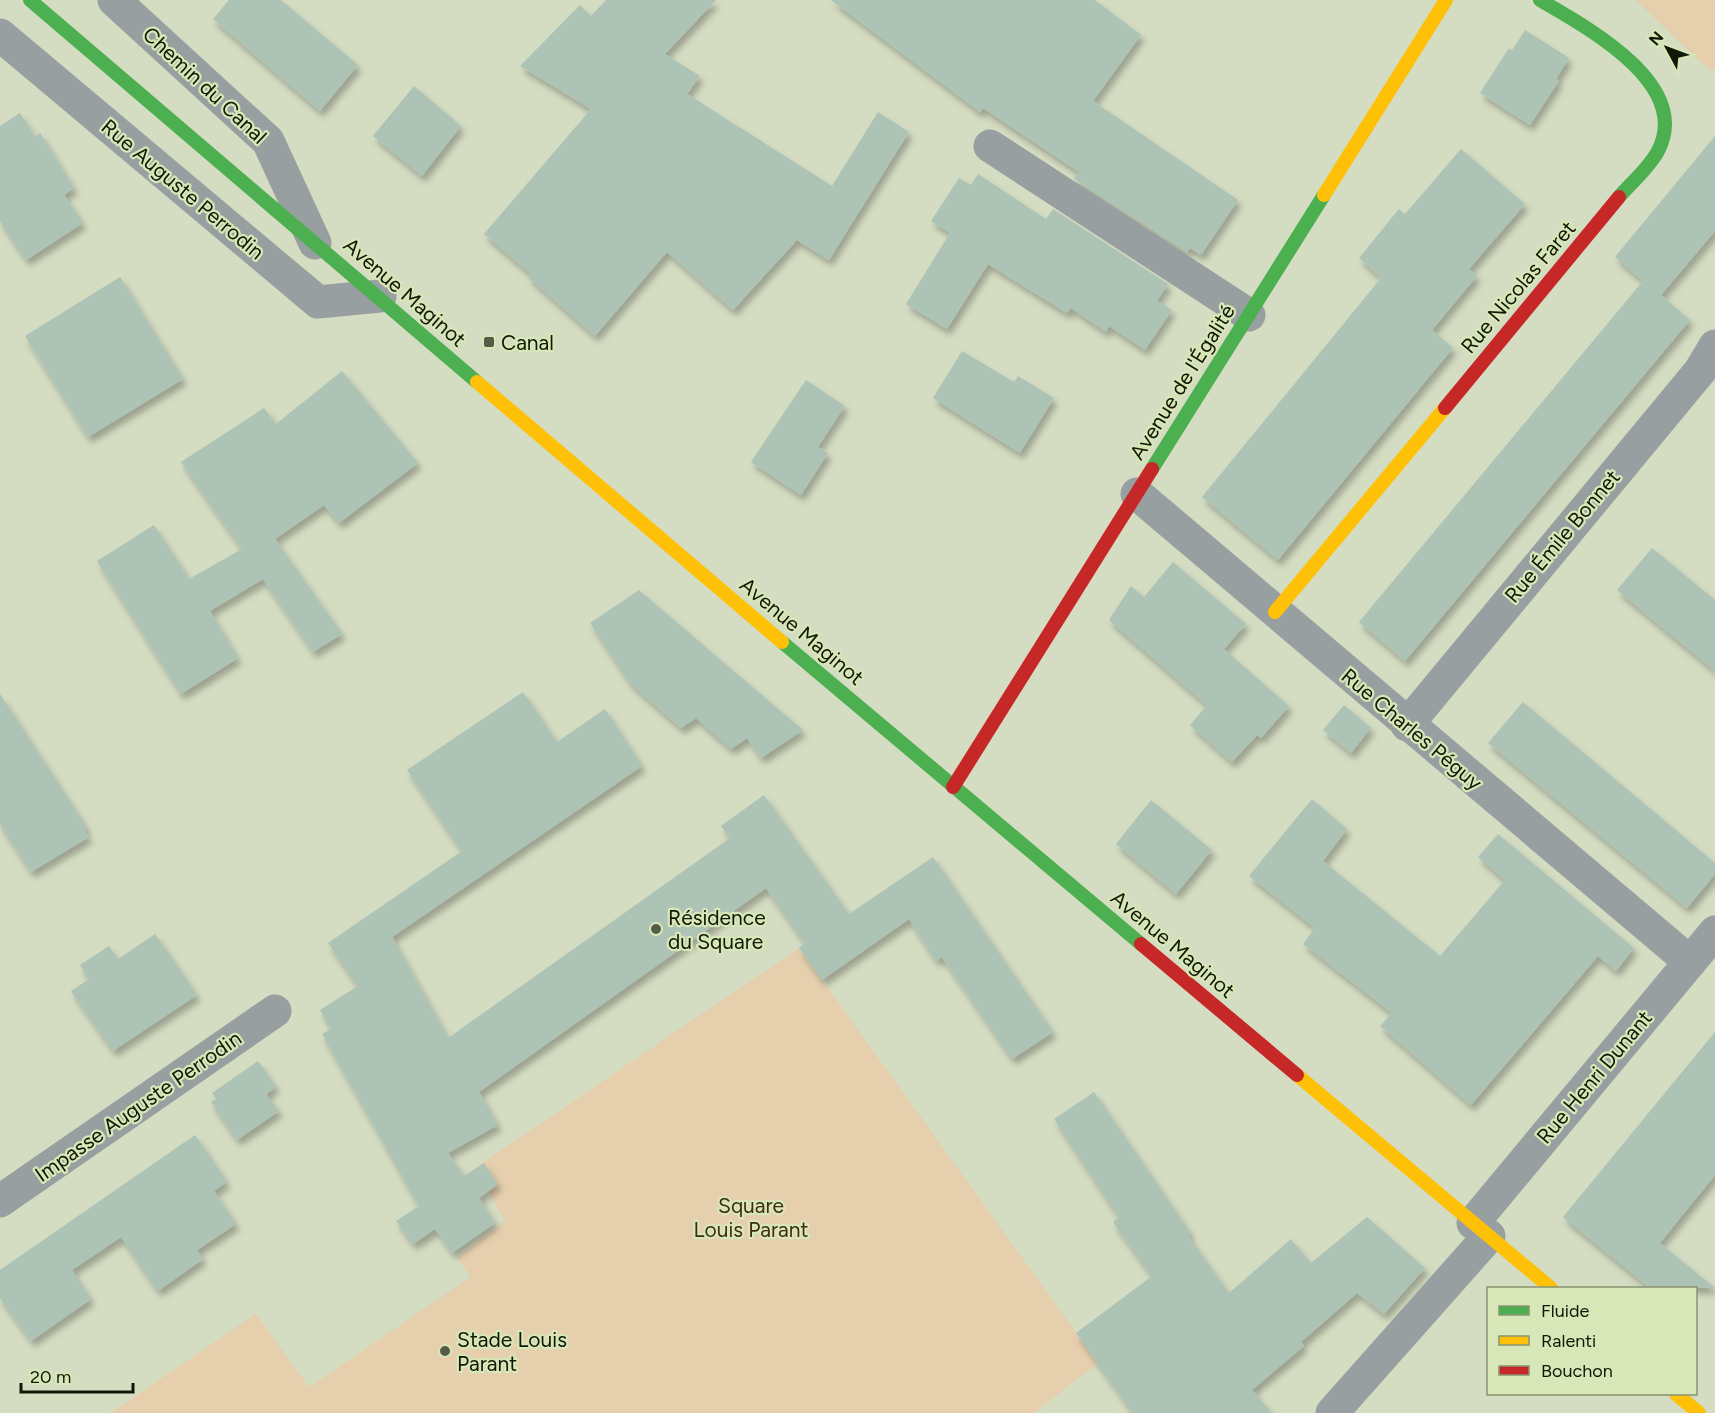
<svg xmlns="http://www.w3.org/2000/svg" width="1715" height="1413" font-family="Figtree,sans-serif">
  <defs>
    <filter id="shadow"><feDropShadow dx="3.5" dy="6" stdDeviation="3" flood-color="#0004"/></filter>
  </defs>
  <rect width="100%" height="100%" fill="#d4dcc2"/>
  <!-- green -->
  <g fill="#e5cfad">
    <path d="M 1636,0 L 1715,0 L 1715,69 L 1710,71 Z"/>
    <path d="M 799,948 L 1098,1363 L 1034,1413 L 110,1413 L 256,1314 L 309,1387 L 471,1277 L 457,1258 L 505,1221 L 475,1168 Z"/>
  </g>
  <!-- building -->
  <g fill="#acc3b5" filter="url(#shadow)">
    <path d="M 229,0 L 281,0 L 358,65 L 320,111 L 213,19 Z"/>
    <path d="M 606,0 L 716,0 L 665,54 L 700,76 L 687,94 L 832,186 L 878,112 L 909,132 L 829,260 L 797,240 L 733,310 L 667,252 L 595,336 L 528,277 L 531,274 L 484,234 L 591,109 L 520,66 L 580,5 L 591,16 Z"/>
    <path d="M 831,0 L 1095,0 L 1141,35 L 1093,101 L 1238,200 L 1201,255 L 1190,248 L 1187,252 L 1074,179 L 1079,172 L 983,108 L 980,112 Z"/>
    <path d="M 1525,30 L 1569,58 L 1556,79 L 1559,81 L 1530,125 L 1480,93 L 1509,48 L 1512,50 Z"/>
    <path d="M 414,86 L 461,126 L 422,176 L 373,136 Z"/>
    <path d="M 20,113 L 35,137 L 40,133 L 74,188 L 64,195 L 83,223 L 26,260 L 0,221 L 0,126 Z"/>
    <path d="M 1715,136 L 1715,231 L 1661,295 L 1690,320 L 1405,661 L 1359,622 L 1643,281 L 1615,257 Z"/>
    <path d="M 1461,149 L 1525,204 L 1469,269 L 1477,276 L 1432,330 L 1453,348 L 1278,560 L 1202,497 L 1381,278 L 1359,258 L 1399,209 L 1405,214 Z"/>
    <path d="M 978,174 L 1046,219 L 1053,209 L 1168,284 L 1157,301 L 1172,310 L 1145,350 L 1109,326 L 1106,332 L 1071,308 L 1067,313 L 988,264 L 947,329 L 906,304 L 950,233 L 931,221 L 959,178 L 971,185 Z"/>
    <path d="M 120,277 L 183,379 L 88,437 L 25,336 Z"/>
    <path d="M 962,351 L 1014,382 L 1018,376 L 1054,398 L 1020,453 L 933,398 Z"/>
    <path d="M 342,371 L 418,463 L 339,523 L 324,505 L 275,539 L 342,634 L 313,652 L 263,579 L 210,611 L 238,658 L 181,694 L 97,561 L 154,525 L 189,579 L 242,549 L 181,462 L 264,408 L 276,424 Z"/>
    <path d="M 806,380 L 845,406 L 818,447 L 828,453 L 801,495 L 751,462 Z"/>
    <path d="M 1652,548 L 1715,600 L 1715,671 L 1617,590 Z"/>
    <path d="M 1173,562 L 1246,624 L 1224,649 L 1289,706 L 1261,738 L 1257,735 L 1232,762 L 1190,725 L 1207,705 L 1109,620 L 1131,586 L 1144,597 Z"/>
    <path d="M 639,590 L 730,668 L 803,730 L 761,758 L 747,738 L 731,749 L 696,718 L 681,728 L 630,683 L 590,623 Z"/>
    <path d="M 523,692 L 557,742 L 605,709 L 642,766 L 392,937 L 448,1038 L 730,838 L 721,826 L 764,795 L 849,914 L 933,857 L 1053,1032 L 1012,1059 L 942,957 L 936,961 L 909,919 L 822,980 L 799,948 L 805,943 L 766,888 L 479,1092 L 498,1125 L 448,1153 L 464,1176 L 484,1163 L 498,1184 L 479,1198 L 495,1223 L 452,1253 L 435,1229 L 413,1244 L 396,1221 L 419,1206 L 322,1034 L 331,1029 L 320,1010 L 358,986 L 328,943 L 462,851 L 407,770 Z"/>
    <path d="M 0,694 L 87,828 L 84,830 L 89,837 L 31,872 L 0,824 Z"/>
    <path d="M 1523,702 L 1715,863 L 1715,874 L 1687,908 L 1488,743 Z"/>
    <path d="M 1344,705 L 1371,728 L 1351,753 L 1323,730 Z"/>
    <path d="M 1312,799 L 1347,829 L 1323,861 L 1440,956 L 1505,880 L 1478,857 L 1498,834 L 1634,948 L 1616,971 L 1598,956 L 1471,1105 L 1380,1026 L 1392,1013 L 1303,944 L 1315,928 L 1249,876 Z"/>
    <path d="M 1151,800 L 1212,850 L 1176,894 L 1116,844 Z"/>
    <path d="M 155,934 L 197,995 L 113,1051 L 71,991 L 89,979 L 80,965 L 109,946 L 118,959 Z"/>
    <path d="M 1715,1032 L 1715,1175 L 1660,1243 L 1715,1288 L 1650,1288 L 1563,1217 Z"/>
    <path d="M 258,1061 L 276,1087 L 266,1094 L 279,1111 L 237,1140 L 211,1102 L 216,1099 L 212,1093 Z"/>
    <path d="M 1094,1092 L 1191,1234 L 1188,1236 L 1229,1293 L 1291,1239 L 1311,1263 L 1367,1217 L 1425,1268 L 1384,1314 L 1357,1293 L 1301,1342 L 1304,1346 L 1252,1390 L 1272,1413 L 1133,1413 L 1076,1333 L 1152,1276 L 1113,1222 L 1119,1217 L 1054,1119 Z"/>
    <path d="M 195,1135 L 227,1182 L 214,1191 L 236,1224 L 197,1250 L 203,1259 L 158,1291 L 121,1237 L 72,1270 L 91,1299 L 31,1341 L 0,1298 L 0,1270 Z"/>
  </g>
  <g fill="none" stroke-linecap="round" stroke-linejoin="round">
    <!-- street -->
    <g stroke="#989fa0" stroke-width="33">
      <path d="M 114,0 L 268,141 L 315,243"/>
      <path d="M 0,35 L 318,302 L 380,296"/>
      <path d="M 990,146 L 1249,315"/>
      <path d="M 1137,494 L 1690,962"/>
      <path d="M 1407,725 L 1700,371 L 1715,346"/>
      <path d="M 0,1201 L 275,1011"/>
      <path d="M 1473,1223 L 1715,932"/>
      <path d="M 1332,1413 L 1489,1236"/>
    </g>
    <!-- fast -->
    <g stroke="#4caf50" stroke-width="14">
      <path d="M 30,0 L 477,382"/>
      <path d="M 1540,0 C 1586,27 1693,84 1658,151 C 1649,168 1631,183 1619,197"/>
      <path d="M 1152,469 L 1324,195"/>
      <path d="M 782,642 L 1141,944"/>
    </g>
    <!-- slow -->
    <g stroke="#ffc107" stroke-width="14">
      <path d="M 1324,195 L 1446,0"/>
      <path d="M 477,382 L 782,642"/>
      <path d="M 1275,612 L 1445,408"/>
      <path d="M 1297,1075 L 1551,1288"/>
      <path d="M 1676,1394 L 1699,1413"/>
    </g>
    <!-- jam -->
    <g stroke="#c62828" stroke-width="14">
      <path d="M 1445,408 L 1619,197"/>
      <path d="M 953,787 L 1152,469"/>
      <path d="M 1141,944 L 1297,1075"/>
    </g>
  </g>
  <!-- markers -->
  <g fill="#565c48" stroke="#d7e7b7" stroke-width="2">
    <rect x="483" y="336" width="12" height="12" rx="3"/>
    <circle cx="656" cy="929" r="6"/>
    <circle cx="445" cy="1351" r="6"/>
  </g>
  <g text-anchor="middle" dominant-baseline="central" stroke-width="4.5" stroke-linejoin="round" paint-order="stroke">
    <!-- street labels -->
    <g font-size="21" fill="#121706" stroke="#d7e7b7">
      <text transform="translate(205 85) rotate(43)">Chemin du Canal</text>
      <text transform="translate(183 189) rotate(40)">Rue Auguste Perrodin</text>
      <text transform="translate(1518 287) rotate(-50)">Rue Nicolas Faret</text>
      <text transform="translate(405 292) rotate(41)">Avenue Maginot</text>
      <text transform="translate(1182 382) rotate(-58)">Avenue de l'Égalité</text>
      <text transform="translate(1562 536) rotate(-50)">Rue Émile Bonnet</text>
      <text transform="translate(802 631) rotate(40)">Avenue Maginot</text>
      <text transform="translate(1412 729) rotate(40)">Rue Charles Péguy</text>
      <text transform="translate(1173 944) rotate(40)">Avenue Maginot</text>
      <text transform="translate(1594 1077) rotate(-50)">Rue Henri Dunant</text>
      <text transform="translate(138 1106) rotate(-35)">Impasse Auguste Perrodin</text>
    </g>
    <!-- poi labels -->
    <g font-size="21" fill="#121706" stroke="#d7e7b7" text-anchor="start">
      <text x="501" y="342">Canal</text>
      <text x="668" y="917">Résidence<tspan x="668" dy="24">du Square</tspan></text>
      <text x="457" y="1339">Stade Louis<tspan x="457" dy="24">Parant</tspan></text>
    </g>
    <!-- park labels -->
    <g font-size="21" fill="#422a13" stroke="#d7e7b7">
      <text x="751" y="1205">Square<tspan x="751" dy="24">Louis Parant</tspan></text>
    </g>
  </g>
  <!-- legend -->
  <rect x="1487" y="1287" width="210" height="108" fill="#d7e7b7" stroke="#889470" stroke-width="1.5"/>
  <rect x="1499" y="1306" width="30" height="9" fill="#4caf50" stroke="#889470" stroke-width="1.5"/>
  <text x="1541" y="1317" font-size="18" fill="#121706">Fluide</text>
  <rect x="1499" y="1336" width="30" height="9" fill="#ffc107" stroke="#889470" stroke-width="1.5"/>
  <text x="1541" y="1347" font-size="18" fill="#121706">Ralenti</text>
  <rect x="1499" y="1366" width="30" height="9" fill="#c62828" stroke="#889470" stroke-width="1.5"/>
  <text x="1541" y="1377" font-size="18" fill="#121706">Bouchon</text>
  <!-- north arrow -->
  <g transform="translate(1667 48) rotate(311)" stroke="#d7e7b7" stroke-width="4.5" paint-order="stroke">
  <path d="M0-4.5L10 22L0 15L-10 22Z" fill="#121706"/>
  <text y="-9" font-size="16" font-weight="bold" text-anchor="middle" fill="#121706">N</text>
  </g>
  <!-- scale -->
  <path d="M21 1383v9h112v-9" fill="none" stroke="#121706" stroke-width="3"/>
  <text x="30" y="1383" font-size="18" fill="#121706" stroke="#d7e7b7" stroke-width="4.5" paint-order="stroke">20 m</text>
</svg>
